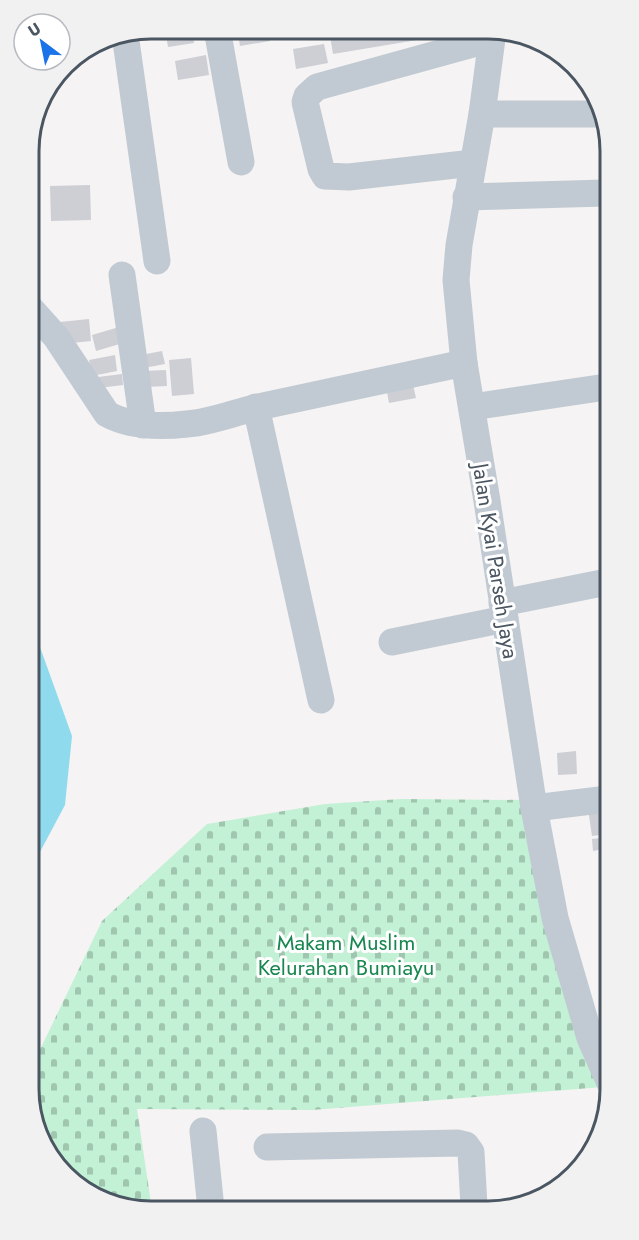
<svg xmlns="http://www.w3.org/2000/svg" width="639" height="1240" font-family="Jost,sans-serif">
  <defs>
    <pattern id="cemetery-stones" width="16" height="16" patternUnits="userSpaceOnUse" patternTransform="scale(1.5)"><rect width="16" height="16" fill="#c3f1d5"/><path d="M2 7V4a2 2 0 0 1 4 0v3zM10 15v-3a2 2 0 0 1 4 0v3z" fill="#a0c6b0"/></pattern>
  </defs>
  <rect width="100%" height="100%" fill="#f5f3f3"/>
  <!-- cemetery -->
  <path fill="url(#cemetery-stones)" d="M 401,799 L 524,800 L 603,1087 L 312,1110 L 137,1109 L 152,1210 L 135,1210 L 71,1181 L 35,1128 L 35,1060 L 102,921 L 207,824 L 325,804 Z"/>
  <!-- water -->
  <path fill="#90daee" d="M 32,625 L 72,736 L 65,805 L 33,865 Z"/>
  <!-- building -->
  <g fill="#cdcfd5">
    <path d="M 165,29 L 192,29 L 194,43 L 168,47 Z"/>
    <path d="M 237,29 L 268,29 L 270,41 L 240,46 Z"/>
    <path d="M 329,30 L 465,30 L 465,32 L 333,54 Z"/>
    <path d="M 324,44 L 328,63 L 296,69 L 293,49 Z"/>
    <path d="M 206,55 L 209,75 L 178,80 L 175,61 Z"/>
    <path d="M 90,185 L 91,220 L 51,221 L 50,186 Z"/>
    <path d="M 89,319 L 91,341 L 62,344 L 60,322 Z"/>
    <path d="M 119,327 L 123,343 L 96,351 L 92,335 Z"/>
    <path d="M 162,351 L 165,364 L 144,368 L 141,355 Z"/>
    <path d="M 115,355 L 117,371 L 92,376 L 89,360 Z"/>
    <path d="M 191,358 L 194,394 L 172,396 L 169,360 Z"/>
    <path d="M 166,370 L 167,386 L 145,387 L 144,371 Z"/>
    <path d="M 122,374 L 123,385 L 91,389 L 90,378 Z"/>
    <path d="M 411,376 L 416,398 L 389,403 L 385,381 Z"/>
    <path d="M 576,751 L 577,774 L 558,775 L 557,753 Z"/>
    <path d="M 608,806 L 609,834 L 592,836 L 588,809 Z"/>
    <path d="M 609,837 L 609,848 L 593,851 L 592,839 Z"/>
  </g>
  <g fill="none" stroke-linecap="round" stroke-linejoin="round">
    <!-- minor -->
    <g stroke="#c1cad2" stroke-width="27">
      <path d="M 217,29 L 241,162"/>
      <path d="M 493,31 L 482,114 L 459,245 L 456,280 L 464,363 L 487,501 L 534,808 L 555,918 L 590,1038 L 610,1083"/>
      <path d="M 125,34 L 157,261"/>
      <path d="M 482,114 L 604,114"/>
      <path d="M 473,163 L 349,177 L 325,176 L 321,169 L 305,102 L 307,96 L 317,87 L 491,39"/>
      <path d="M 466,197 L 605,193"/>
      <path d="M 122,275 L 143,425"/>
      <path d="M 30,308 L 56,337 L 107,414 C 131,427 161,427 187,424 C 214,422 237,411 263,406 C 330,392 397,377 464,363"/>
      <path d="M 256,407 L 321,700"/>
      <path d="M 472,407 L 606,387"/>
      <path d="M 502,603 L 607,582"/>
      <path d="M 392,642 L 505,619"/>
      <path d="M 534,808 L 608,799"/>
      <path d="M 203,1131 L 211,1209"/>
      <path d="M 267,1147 L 458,1143 L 466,1145 L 471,1152 L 474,1206"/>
    </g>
  </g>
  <g text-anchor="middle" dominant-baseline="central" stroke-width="6" stroke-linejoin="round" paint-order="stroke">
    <!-- street labels -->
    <g font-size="22" fill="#4a5661" stroke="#fff">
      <text transform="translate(496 561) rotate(81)">Jalan Kyai Parseh Jaya</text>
    </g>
    <!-- park labels -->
    <g font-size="22" fill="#17864f" stroke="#fff">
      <text x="346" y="942">Makam Muslim<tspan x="346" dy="25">Kelurahan Bumiayu</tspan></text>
    </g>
  </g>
  <!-- crop -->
  <path d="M0 0H639V1240H0ZM151 39H488A112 112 0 0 1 600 151V1089A112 112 0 0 1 488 1201H151A112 112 0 0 1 39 1089V151A112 112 0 0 1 151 39Z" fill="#f1f1f2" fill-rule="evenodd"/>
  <path fill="none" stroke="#4a5661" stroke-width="3" d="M151 39H488A112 112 0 0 1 600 151V1089A112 112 0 0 1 488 1201H151A112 112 0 0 1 39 1089V151A112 112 0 0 1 151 39Z"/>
  <!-- north arrow -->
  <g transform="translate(42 42) rotate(328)"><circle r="28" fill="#ffffff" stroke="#b7bbc0" stroke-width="1.5"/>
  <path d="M0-4.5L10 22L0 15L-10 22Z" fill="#1a73e8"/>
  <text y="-9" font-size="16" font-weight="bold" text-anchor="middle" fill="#4a5661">U</text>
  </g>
</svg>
